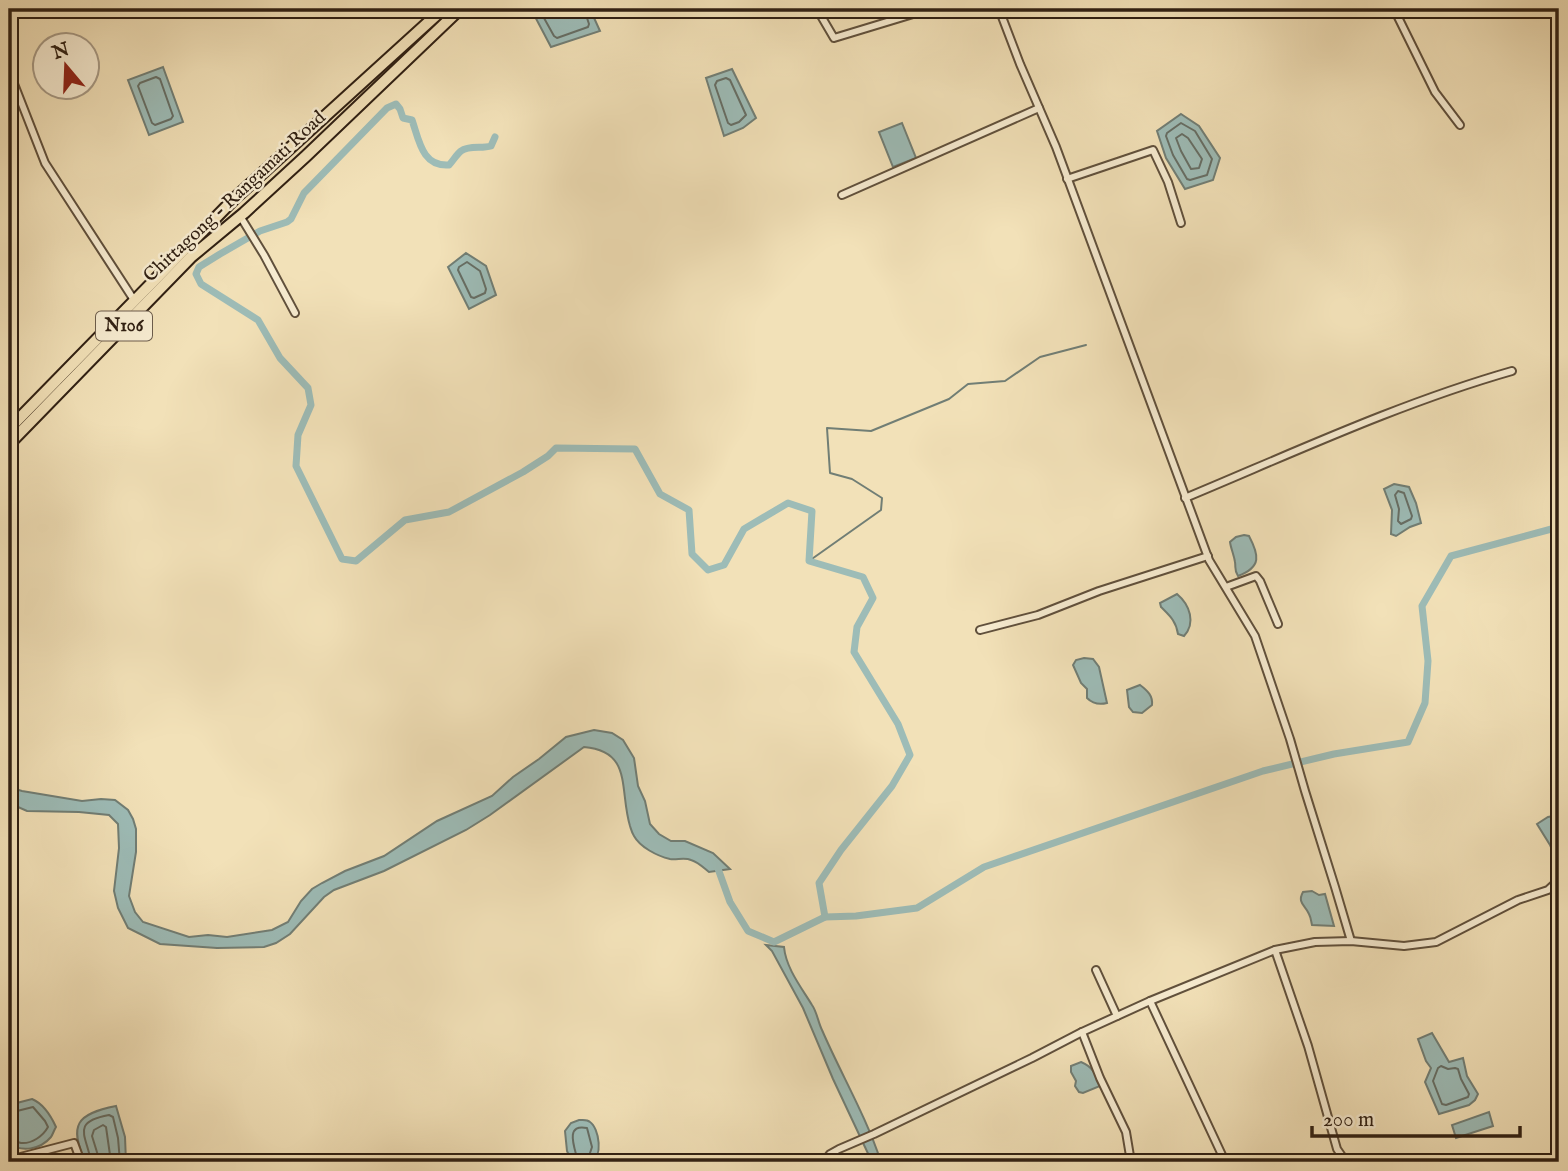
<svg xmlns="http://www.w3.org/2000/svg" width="1568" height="1171" font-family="'IM FELL English',serif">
  <rect width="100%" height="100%" fill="#f2e1b8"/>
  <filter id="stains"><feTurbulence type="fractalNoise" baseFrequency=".00286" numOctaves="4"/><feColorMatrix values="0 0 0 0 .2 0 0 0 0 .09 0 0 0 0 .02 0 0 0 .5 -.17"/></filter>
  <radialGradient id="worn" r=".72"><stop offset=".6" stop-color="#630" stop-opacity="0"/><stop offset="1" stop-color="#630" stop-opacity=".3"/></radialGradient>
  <!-- water -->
  <g fill="#9dbcb7" stroke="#717e75" stroke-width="2">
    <path d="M 531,9 L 590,9 L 600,31 L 551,47 Z"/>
    <path d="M 163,67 L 183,122 L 149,135 L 128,80 Z"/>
    <path d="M 732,69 L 756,118 L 743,128 L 724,136 L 706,78 Z"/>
    <path d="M 1181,114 L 1199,126 L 1220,158 L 1213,180 L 1185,189 L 1166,158 L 1157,131 Z"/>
    <path d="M 902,123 L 916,158 L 893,167 L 879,132 Z"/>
    <path d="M 466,253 L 486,266 L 496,295 L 469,309 L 448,267 Z"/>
    <path d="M 1394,484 L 1409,487 L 1416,503 L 1421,523 L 1410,527 L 1396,536 L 1391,534 L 1392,510 L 1384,489 Z"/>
    <path d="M 1244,535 L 1249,536 C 1259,555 1262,567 1238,576 C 1234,570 1236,568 1235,562 C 1234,555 1231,549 1230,542 L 1236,537 Z"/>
    <path d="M 1177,594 C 1190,605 1196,623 1184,636 L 1178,634 C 1176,621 1170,616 1161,607 L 1160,603 Z"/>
    <path d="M 1084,658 L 1093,659 L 1099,667 L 1107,703 C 1099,705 1093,704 1087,698 L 1087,689 L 1081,683 L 1073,665 L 1076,660 Z"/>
    <path d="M 1140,685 C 1148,691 1153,696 1152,705 L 1142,713 L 1133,712 L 1129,707 L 1127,690 Z"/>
    <path d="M 594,730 L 612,733 L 623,740 L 634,758 L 638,786 L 645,801 L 650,824 L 659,834 L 671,841 L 685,841 L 713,853 L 730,869 L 709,872 C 704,868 698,862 691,860 C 685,857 677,860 670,859 C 657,856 640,847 634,836 C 632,833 631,829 630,826 C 619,790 633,751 584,747 L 490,815 L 466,830 L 384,871 L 334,890 L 324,897 L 290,934 L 276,943 L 264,947 L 217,948 L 160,944 L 128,928 L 118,908 L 114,891 L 119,848 L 118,824 L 109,815 L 79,812 L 27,811 L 9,803 L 9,787 L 22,791 L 82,801 L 101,799 L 115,800 L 128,810 L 133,819 L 136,829 L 136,852 L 129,896 L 135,912 L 143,922 L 189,937 L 208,935 L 227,937 L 272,930 L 288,922 L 301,901 L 312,889 L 322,883 L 345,871 L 384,856 L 437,821 L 492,796 L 513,777 L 539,759 L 566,737 Z"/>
    <path d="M 1559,815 L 1559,853 L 1554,855 L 1550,845 L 1537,824 L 1548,817 Z"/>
    <path d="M 1312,891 L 1319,895 L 1325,894 L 1334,926 L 1312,925 C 1311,921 1311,918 1309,914 C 1305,905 1297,903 1303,892 Z"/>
    <path d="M 766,945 L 784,947 C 786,968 801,987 812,1005 C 817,1012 818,1022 822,1030 C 841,1074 866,1116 881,1162 L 872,1162 L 833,1079 L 803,1008 L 772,951 Z"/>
    <path d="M 1432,1033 L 1449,1062 L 1463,1058 L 1467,1076 L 1478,1094 L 1475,1100 L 1469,1105 L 1439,1114 L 1425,1082 L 1431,1068 L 1426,1061 L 1418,1039 Z"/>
    <path d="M 1081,1062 C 1093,1067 1096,1074 1100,1086 L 1083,1093 L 1079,1092 L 1075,1086 L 1076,1081 L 1071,1072 L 1071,1066 Z"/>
    <path d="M 32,1099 C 44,1104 51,1116 56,1127 C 54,1130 53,1134 51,1137 C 40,1150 22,1152 9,1144 L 9,1109 L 13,1104 Z"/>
    <path d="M 116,1106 L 125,1137 L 126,1162 L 85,1162 C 69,1125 76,1114 116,1106 Z"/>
    <path d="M 1489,1112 L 1493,1126 L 1456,1138 L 1452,1125 Z"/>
    <path d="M 579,1120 C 583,1120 587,1119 590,1122 C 599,1128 604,1158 590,1162 C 585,1163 577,1162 572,1162 L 567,1151 L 565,1131 L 571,1123 Z"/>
  </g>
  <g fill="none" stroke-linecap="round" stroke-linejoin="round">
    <!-- shore -->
    <g stroke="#666e65" stroke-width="2">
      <path d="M 539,9 L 554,36 L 557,38 L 588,27 L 589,24 L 584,9"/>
      <path d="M 156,77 L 160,79 L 173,116 L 171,119 L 155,125 L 152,123 L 138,86 L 140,83 Z"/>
      <path d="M 726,78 L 730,80 L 746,115 L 739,122 L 731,125 L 728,123 L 715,85 L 717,81 Z"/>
      <path d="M 1181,123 L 1195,131 L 1212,159 L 1207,175 L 1190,180 L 1187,179 L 1173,155 L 1166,136 L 1167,133 Z"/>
      <path d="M 1182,134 L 1188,138 L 1202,159 L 1199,168 L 1191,169 L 1181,151 L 1176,138 Z"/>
      <path d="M 467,262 L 480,271 L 486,289 L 485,293 L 474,298 L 471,297 L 458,270 L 459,267 Z"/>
      <path d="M 1398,491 L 1404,493 L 1412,516 L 1411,519 L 1401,524 L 1398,521 L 1399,509 L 1395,495 Z"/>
      <path d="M 1441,1066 L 1448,1069 L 1455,1068 L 1458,1069 L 1461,1079 L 1469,1094 L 1468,1097 L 1446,1105 L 1442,1104 L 1433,1081 L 1438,1068 Z"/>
      <path d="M 9,1113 L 33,1107 L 45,1121 L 48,1127 C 43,1136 32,1144 21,1143 C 17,1142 13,1140 9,1139"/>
      <path d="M 91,1162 C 87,1136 70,1122 109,1115 L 113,1117 L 118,1138 L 120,1162"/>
      <path d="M 100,1162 L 92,1136 L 94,1130 L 103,1125 L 106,1127 L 111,1162"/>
      <path d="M 578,1162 C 576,1151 563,1123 587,1128 L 592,1147 L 587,1162"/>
    </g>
    <!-- stream -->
    <path stroke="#717e75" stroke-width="2" d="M 809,561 L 881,510 L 882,498 L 852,479 L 830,473 L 827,428 L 871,431 L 949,399 L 968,384 L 1005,381 L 1040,357 L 1086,345"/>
    <!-- canal -->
    <g stroke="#9dbcb7" stroke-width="7">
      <path d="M 495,137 L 491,146 C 482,149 469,145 461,151 C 456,155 453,161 449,165 C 422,167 419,140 412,120 L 403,118 L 400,109 L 396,104 L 387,108 L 304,193 L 291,219 L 287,222 L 260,231 L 220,254 L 199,267 L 196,274 L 201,284 L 258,320 L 280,358 L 308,388 L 311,405 L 298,435 L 296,466 L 342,559 L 356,561 L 405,520 L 449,512 L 523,472 L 548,456 L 556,448 L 635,449 L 660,494 L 689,510 L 692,554 L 708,570 L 724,565 L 744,529 L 788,503 L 812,511 L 809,561 L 863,577 L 873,598 L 857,627 L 854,652 L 898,724 L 910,755 L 892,786 L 841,850 L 819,883 L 825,917"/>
      <path d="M 716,863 L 730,902 L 748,931 L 774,942 L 825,917 L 856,916 L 917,908 L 984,867 L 1263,771 L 1334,754 L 1408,742 L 1425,703 L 1428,661 L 1422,606 L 1451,556 L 1559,527"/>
    </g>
    <!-- minor casing -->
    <g stroke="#60503c" stroke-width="10">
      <g id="minor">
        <path d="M 817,9 L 834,38 L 923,11 L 1000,10"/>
        <path d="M 999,9 L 1020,64 L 1056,147 L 1209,560 L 1255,636 L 1290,739 L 1305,791 L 1335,887 L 1351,941"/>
        <path d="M 1394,9 L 1435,92 L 1460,125"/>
        <path d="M 9,71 L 45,163 L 134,300"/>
        <path d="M 1067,179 L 1153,150 L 1168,182 L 1181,223"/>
        <path d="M 842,195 L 1039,108"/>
        <path d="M 240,216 L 264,255 L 295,313"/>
        <path d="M 1185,498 C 1293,453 1400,403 1512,371"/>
        <path d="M 1226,587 L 1256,576 L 1260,581 L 1278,624"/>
        <path d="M 980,630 L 1038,615 L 1099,591 L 1208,556"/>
        <path d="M 1275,950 L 1308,1046 L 1337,1149 L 1346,1162"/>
        <path d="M 1096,970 L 1117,1016"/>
        <path d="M 1150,1001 L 1222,1155"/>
        <path d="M 1082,1032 L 1100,1078 L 1126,1132 L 1131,1162"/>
        <path d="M 9,1160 L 74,1143 L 81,1162"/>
        <path d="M 824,1162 L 830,1154 L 839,1149 L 874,1134 L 1032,1058 L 1082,1032 L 1150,1001 L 1275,950 L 1315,942 L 1351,941 L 1404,946 L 1436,942 L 1518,900 L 1548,890 L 1559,880"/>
      </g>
    </g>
    <!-- trunk casing -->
    <g stroke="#302013" stroke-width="14">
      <g id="trunk">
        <path d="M 9,429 L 234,199 L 443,9"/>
        <path d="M 9,444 L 191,257 L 244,213 L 306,156 L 460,9"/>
      </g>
    </g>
    <!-- minor -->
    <use href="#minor" stroke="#f7ecd1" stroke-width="6"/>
    <!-- trunk -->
    <use href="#trunk" stroke="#f2e1b8" stroke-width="10"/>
  </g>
  <g text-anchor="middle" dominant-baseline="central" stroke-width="5" stroke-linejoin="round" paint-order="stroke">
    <!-- shield labels -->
    <rect fill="#f7ecd1" stroke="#6c5d4c" stroke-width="2" x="96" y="311.5" width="56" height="29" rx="5"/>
    <g font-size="18" font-weight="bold" fill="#302013">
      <text x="124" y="326">N106</text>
    </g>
    <!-- street labels -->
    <g font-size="19" fill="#302013" stroke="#f7ecd1">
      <text transform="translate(235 197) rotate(-43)">Chittagong - Rangamati Road</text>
    </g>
  </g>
  <!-- margin -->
  <rect width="1568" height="1171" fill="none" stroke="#f2e1b8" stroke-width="35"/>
  <rect x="10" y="10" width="1547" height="1150" fill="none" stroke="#302013" stroke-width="3.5"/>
  <rect x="18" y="18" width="1533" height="1136" fill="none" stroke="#302013" stroke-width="2"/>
  <!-- north arrow -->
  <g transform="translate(66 66) rotate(341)"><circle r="33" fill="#f7ecd1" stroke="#a79a85" stroke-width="2"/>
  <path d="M0-5L12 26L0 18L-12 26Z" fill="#8f2418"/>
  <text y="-10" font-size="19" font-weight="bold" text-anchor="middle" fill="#302013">N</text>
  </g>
  <!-- scale -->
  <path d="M1312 1126v10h208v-10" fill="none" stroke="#302013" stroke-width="3.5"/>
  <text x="1323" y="1126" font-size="21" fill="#302013" stroke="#f7ecd1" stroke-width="5" paint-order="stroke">200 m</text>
  <rect width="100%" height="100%" filter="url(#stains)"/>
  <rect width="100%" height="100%" fill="url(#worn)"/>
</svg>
